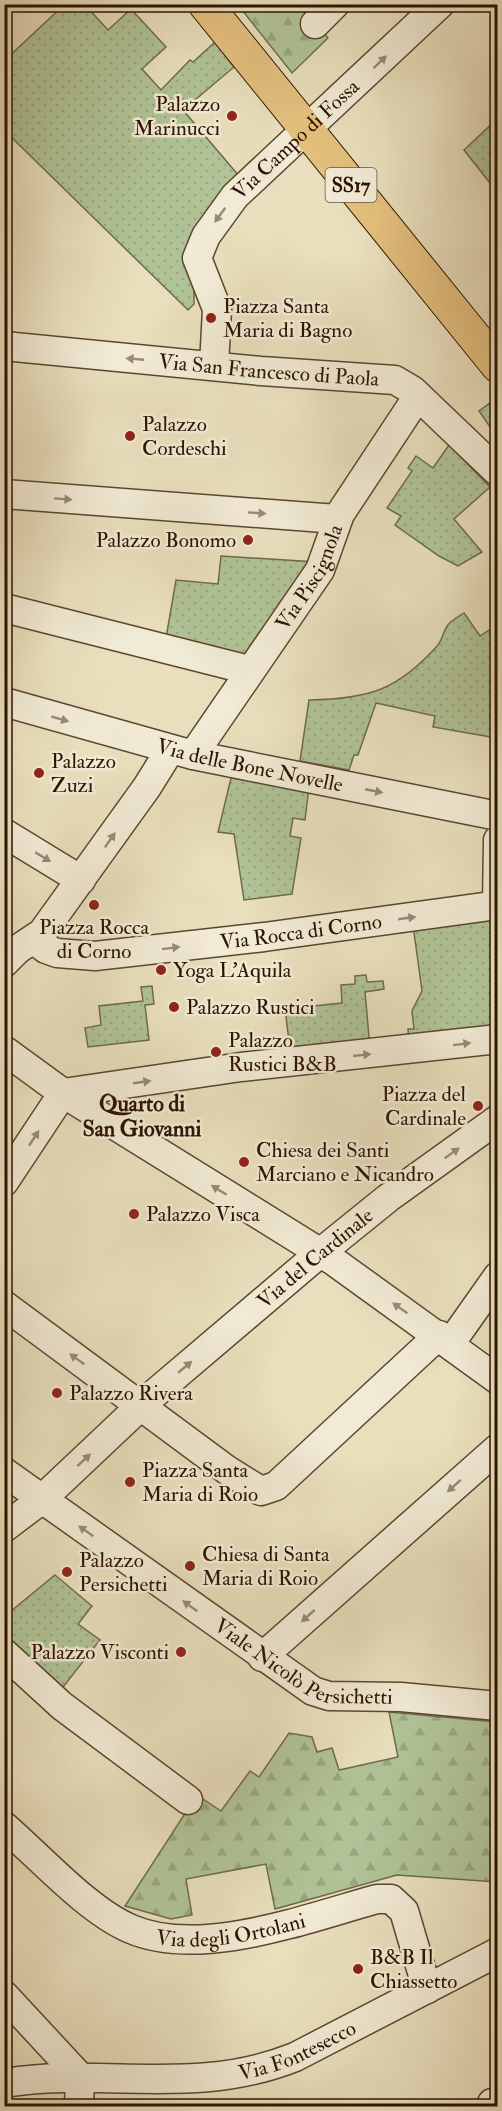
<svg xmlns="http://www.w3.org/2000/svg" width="502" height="2111" font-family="'IM FELL Double Pica',serif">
  <defs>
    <pattern id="forest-firs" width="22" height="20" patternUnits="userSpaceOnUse" patternTransform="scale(1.5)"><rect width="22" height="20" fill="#b0c396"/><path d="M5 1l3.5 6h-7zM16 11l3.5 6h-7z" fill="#98a780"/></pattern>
    <pattern id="garden-dots" width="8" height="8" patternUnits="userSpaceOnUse" patternTransform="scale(1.5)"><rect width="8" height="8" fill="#b0c396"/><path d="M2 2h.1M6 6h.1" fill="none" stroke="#98a780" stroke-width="1.8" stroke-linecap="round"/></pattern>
  </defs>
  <rect width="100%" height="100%" fill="#e9dfbd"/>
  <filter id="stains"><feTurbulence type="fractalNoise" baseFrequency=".00333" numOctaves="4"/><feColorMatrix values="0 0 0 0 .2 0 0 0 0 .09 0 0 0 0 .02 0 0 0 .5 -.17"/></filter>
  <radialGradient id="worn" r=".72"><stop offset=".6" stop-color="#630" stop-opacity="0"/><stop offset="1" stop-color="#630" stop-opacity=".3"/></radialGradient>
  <!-- forest -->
  <g fill="url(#forest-firs)" stroke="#6e6b4c" stroke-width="1.5">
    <path d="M 238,5 L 324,5 L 311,18 L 328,38 L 292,73 Z"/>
    <path d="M 389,1712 L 497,1722 L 497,1882 L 397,1875 L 275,1909 L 266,1864 L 186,1879 L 192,1915 L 171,1919 L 125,1906 L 197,1795 L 221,1811 L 250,1771 L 259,1777 L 289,1733 L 312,1737 L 317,1752 L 332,1748 L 339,1770 L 398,1757 Z"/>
  </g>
  <!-- garden -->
  <g fill="url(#garden-dots)" stroke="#6e6b4c" stroke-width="1.5">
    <path d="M 84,4 L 108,30 L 131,9 L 166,47 L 142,69 L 161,90 L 190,60 L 193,62 L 215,42 L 234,67 L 183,110 L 239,176 L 194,285 L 194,304 L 188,310 L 5,131 L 4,61 L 64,5 Z"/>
    <path d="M 497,119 L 497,192 L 464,150 Z"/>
    <path d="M 494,400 L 497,405 L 497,437 L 479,411 Z"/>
    <path d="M 449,445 L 490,487 L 454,519 L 482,552 L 458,566 L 439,556 L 395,525 L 401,516 L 387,508 L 412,471 L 408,468 L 416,456 L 433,468 Z"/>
    <path d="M 221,556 L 316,562 L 247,657 L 166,638 L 176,580 L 218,584 Z"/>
    <path d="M 464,613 L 480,636 L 495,626 L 497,630 L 497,738 L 433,727 L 435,716 L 376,703 L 358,755 L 354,755 L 349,770 L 300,761 L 309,700 C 369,699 398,690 438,645 C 442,640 443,633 446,628 C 449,621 458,617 464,613 Z"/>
    <path d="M 231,778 L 309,787 L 305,820 L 293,818 L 290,836 L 301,838 L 292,894 L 244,900 L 234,834 L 218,832 Z"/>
    <path d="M 497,910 L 497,1031 L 409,1045 L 408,1029 L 414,1029 L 412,1011 L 422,991 L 413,925 Z"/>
    <path d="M 366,975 L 367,982 L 383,981 L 384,989 L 365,992 L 370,1048 L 291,1057 L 285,1009 L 342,1003 L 341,985 L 355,984 L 355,976 Z"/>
    <path d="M 152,986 L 154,1004 L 145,1005 L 149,1040 L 88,1047 L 85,1028 L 101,1025 L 99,1006 L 143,1001 L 141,987 Z"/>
    <path d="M 55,1575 L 92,1606 L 78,1624 L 100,1640 L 60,1691 L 5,1642 L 5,1616 Z"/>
  </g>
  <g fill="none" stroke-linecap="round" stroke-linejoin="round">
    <!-- minor casing -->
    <g stroke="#5c4630" stroke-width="31">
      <g id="minor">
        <path d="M 315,24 L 335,4"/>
        <path id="s1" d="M 4,346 L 261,371 L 395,380 L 412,390 L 498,472"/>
        <path id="s2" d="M 214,366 L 217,309 L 197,258 L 206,236 L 235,196 L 440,4"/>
        <path d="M 4,494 L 337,519"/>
        <path d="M 4,608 L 249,670"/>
        <path id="s3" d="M 4,702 L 193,755 L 498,816"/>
        <path id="s4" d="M 193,755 L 320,570 L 340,514 L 418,396"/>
        <path d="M 4,833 L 81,880"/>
        <path d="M 497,906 L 498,840"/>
        <path id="s5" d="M 34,940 L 46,949 L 57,953 L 95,956 L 264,937 L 498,905"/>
        <path d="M 4,963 L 18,949 L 42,933 L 147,787 L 170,750"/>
        <path d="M 4,1050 L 63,1093 L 332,1260 L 498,1380"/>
        <path d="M 63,1093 L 241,1067 L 498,1039"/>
        <path d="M 4,1182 L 63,1093"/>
        <path d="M 4,1305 L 227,1470 L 261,1491 L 276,1486 L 439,1335"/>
        <path d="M 450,1344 L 498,1276"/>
        <path id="s6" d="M 4,1472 L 313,1691 L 329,1696 L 401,1697 L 498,1706"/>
        <path id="s7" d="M 4,1528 L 41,1500 L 147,1400 L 320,1253 L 388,1198 L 498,1119"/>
        <path d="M 4,1653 L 62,1706 L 188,1800"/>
        <path d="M 262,1657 L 498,1448"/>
        <path id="s8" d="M 4,1826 C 40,1857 88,1911 131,1929 C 201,1959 307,1918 377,1899 L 391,1899 L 404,1911 L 427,1989"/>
        <path d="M 4,1995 L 80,2077"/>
        <path id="s9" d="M 4,2083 C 105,2067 195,2097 295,2057 L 498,1952"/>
        <path d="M 492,2103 L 493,2106"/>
        <path d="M 79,2106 L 80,2077"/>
      </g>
    </g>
    <!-- primary casing -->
    <g stroke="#2d1301" stroke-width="35">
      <path id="primary" d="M 205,4 L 498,366"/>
    </g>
    <!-- minor -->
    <use href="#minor" stroke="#f1ead4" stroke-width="28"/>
    <!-- primary -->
    <use href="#primary" stroke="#e4c07e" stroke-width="33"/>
  </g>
  <!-- one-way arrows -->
  <defs><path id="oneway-solid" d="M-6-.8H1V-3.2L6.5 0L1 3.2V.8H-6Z" transform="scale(1.5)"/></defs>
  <g fill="#998975">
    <use href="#oneway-solid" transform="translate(380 62) rotate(-44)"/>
    <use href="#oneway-solid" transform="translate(220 215) rotate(126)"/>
    <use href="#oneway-solid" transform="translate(135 359) rotate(-175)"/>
    <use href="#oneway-solid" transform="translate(63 499) rotate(4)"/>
    <use href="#oneway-solid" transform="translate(257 513) rotate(4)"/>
    <use href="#oneway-solid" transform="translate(60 719) rotate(16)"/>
    <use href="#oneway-solid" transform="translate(374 791) rotate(11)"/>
    <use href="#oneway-solid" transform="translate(110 840) rotate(-55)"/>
    <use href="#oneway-solid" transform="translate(43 857) rotate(31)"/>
    <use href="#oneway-solid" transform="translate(407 918) rotate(-8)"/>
    <use href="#oneway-solid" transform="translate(171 948) rotate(-7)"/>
    <use href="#oneway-solid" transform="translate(462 1044) rotate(-7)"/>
    <use href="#oneway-solid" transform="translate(362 1055) rotate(-6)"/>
    <use href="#oneway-solid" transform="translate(142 1082) rotate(-8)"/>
    <use href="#oneway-solid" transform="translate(34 1138) rotate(-57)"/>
    <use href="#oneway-solid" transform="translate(452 1153) rotate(-35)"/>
    <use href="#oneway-solid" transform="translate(219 1190) rotate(-148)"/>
    <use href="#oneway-solid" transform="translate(400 1308) rotate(-145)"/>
    <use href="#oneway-solid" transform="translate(77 1359) rotate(-144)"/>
    <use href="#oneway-solid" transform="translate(185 1367) rotate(-40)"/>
    <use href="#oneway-solid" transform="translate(84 1460) rotate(-43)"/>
    <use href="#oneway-solid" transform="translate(454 1486) rotate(138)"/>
    <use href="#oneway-solid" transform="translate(86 1531) rotate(-145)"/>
    <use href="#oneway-solid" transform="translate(190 1606) rotate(-144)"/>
    <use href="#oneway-solid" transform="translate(308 1616) rotate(138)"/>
  </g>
  <!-- markers -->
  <g fill="#8f2418" stroke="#f1ead4" stroke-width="2">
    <circle cx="232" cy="116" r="6"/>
    <circle cx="211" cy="318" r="6"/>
    <circle cx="130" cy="436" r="6"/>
    <circle cx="248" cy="540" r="6"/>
    <circle cx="39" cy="773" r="6"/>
    <circle cx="94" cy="905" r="6"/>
    <circle cx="161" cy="970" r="6"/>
    <circle cx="174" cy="1007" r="6"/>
    <circle cx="216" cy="1052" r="6"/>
    <circle cx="478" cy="1106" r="6"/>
    <circle cx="244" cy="1162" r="6"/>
    <circle cx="134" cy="1214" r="6"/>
    <circle cx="57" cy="1393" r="6"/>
    <circle cx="130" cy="1482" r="6"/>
    <circle cx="190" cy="1566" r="6"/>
    <circle cx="67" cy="1572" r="6"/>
    <circle cx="181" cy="1652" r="6"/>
    <circle cx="358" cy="1969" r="6"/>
  </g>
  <g text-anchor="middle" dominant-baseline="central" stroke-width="5" stroke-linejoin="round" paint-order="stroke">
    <!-- shield labels -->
    <rect fill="#f1ead4" stroke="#685440" stroke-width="1.5" x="325.5" y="168" width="51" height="34" rx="4.5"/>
    <g font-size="20" font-weight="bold" fill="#2d1301">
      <text x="351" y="185">SS17</text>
    </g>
    <!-- poi labels -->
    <g font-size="21" fill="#2d1301" stroke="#f1ead4" text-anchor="start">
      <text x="220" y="104" text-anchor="end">Palazzo<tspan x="220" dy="24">Marinucci</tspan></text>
      <text x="223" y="306">Piazza Santa<tspan x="223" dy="24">Maria di Bagno</tspan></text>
      <text x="142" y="424">Palazzo<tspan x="142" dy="24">Cordeschi</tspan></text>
      <text x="236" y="540" text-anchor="end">Palazzo Bonomo</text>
      <text x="51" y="761">Palazzo<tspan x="51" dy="24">Zuzi</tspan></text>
      <text x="94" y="927" text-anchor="middle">Piazza Rocca<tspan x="94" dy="24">di Corno</tspan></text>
      <text x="173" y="970">Yoga L'Aquila</text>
      <text x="186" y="1007">Palazzo Rustici</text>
      <text x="228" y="1040">Palazzo<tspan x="228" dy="24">Rustici B&amp;B</tspan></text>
      <text x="466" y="1094" text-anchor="end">Piazza del<tspan x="466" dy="24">Cardinale</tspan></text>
      <text x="256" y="1150">Chiesa dei Santi<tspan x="256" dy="24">Marciano e Nicandro</tspan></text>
      <text x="146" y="1214">Palazzo Visca</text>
      <text x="69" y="1393">Palazzo Rivera</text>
      <text x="142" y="1470">Piazza Santa<tspan x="142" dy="24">Maria di Roio</tspan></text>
      <text x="202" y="1554">Chiesa di Santa<tspan x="202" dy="24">Maria di Roio</tspan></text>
      <text x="79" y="1560">Palazzo<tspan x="79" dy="24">Persichetti</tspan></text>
      <text x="169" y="1652" text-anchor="end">Palazzo Visconti</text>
      <text x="370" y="1957">B&amp;B Il<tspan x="370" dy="24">Chiassetto</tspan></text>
    </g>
    <!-- street labels -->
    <g font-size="21" fill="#2d1301" stroke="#f1ead4">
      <text stroke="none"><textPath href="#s2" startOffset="268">Via Campo di Fossa</textPath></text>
      <text stroke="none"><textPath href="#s1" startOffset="266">Via San Francesco di Paola</textPath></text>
      <text stroke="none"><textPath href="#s4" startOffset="213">Via Piscignola</textPath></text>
      <text stroke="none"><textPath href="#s3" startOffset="254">Via delle Bone Novelle</textPath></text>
      <text stroke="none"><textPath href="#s5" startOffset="272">Via Rocca di Corno</textPath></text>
      <text stroke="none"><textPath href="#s7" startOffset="412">Via del Cardinale</textPath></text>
      <text stroke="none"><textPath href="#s6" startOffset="360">Viale Nicolò Persichetti</textPath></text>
      <text stroke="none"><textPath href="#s8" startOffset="266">Via degli Ortolani</textPath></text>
      <text stroke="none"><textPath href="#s9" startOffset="298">Via Fontesecco</textPath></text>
    </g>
    <!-- neighbourhood labels -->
    <g font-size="22" font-weight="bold" fill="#2d1301" stroke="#f1ead4">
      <text x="142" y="1104">Quarto di<tspan x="142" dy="25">San Giovanni</tspan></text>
    </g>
  </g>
  <!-- margin -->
  <rect width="502" height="2111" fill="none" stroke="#e9dfbd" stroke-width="24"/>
  <rect x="6" y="6" width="490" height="2099" fill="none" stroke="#2d1301" stroke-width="3"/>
  <rect x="12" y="12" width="478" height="2087" fill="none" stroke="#2d1301" stroke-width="1.5"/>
  <rect width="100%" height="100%" filter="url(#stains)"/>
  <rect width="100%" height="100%" fill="url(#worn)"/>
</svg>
